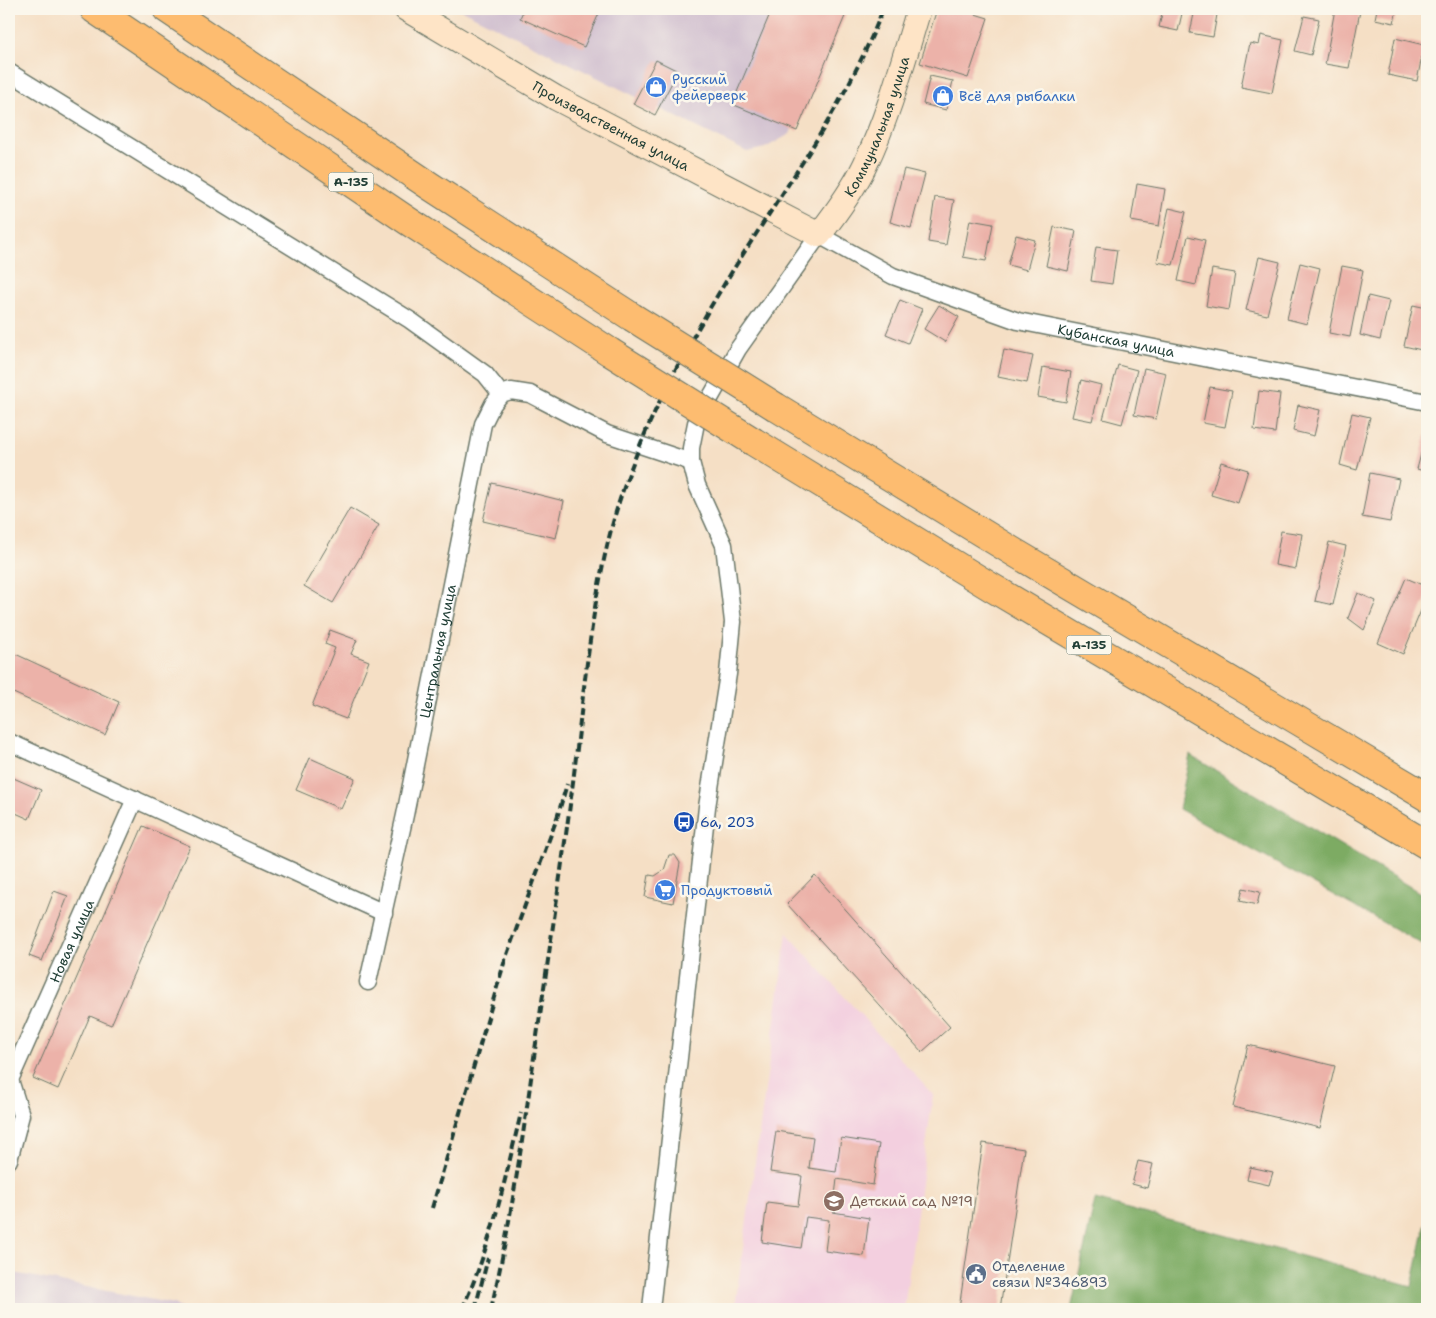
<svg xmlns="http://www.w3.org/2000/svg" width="1436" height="1318" font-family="'Shantell Sans',sans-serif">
  <rect width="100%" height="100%" fill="#fbf7ec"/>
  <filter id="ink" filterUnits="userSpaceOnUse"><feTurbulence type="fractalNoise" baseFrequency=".02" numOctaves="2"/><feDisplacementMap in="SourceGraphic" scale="10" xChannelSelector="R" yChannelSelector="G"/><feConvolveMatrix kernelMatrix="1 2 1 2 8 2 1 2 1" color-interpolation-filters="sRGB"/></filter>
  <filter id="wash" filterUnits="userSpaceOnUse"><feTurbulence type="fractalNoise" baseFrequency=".0096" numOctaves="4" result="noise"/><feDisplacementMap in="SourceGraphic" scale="20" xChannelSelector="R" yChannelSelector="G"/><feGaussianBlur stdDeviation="1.12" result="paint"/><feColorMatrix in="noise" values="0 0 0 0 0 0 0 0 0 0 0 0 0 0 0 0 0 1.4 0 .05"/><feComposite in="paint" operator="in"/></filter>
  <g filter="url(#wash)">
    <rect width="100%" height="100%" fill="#f5dfc5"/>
    <!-- built -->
    <path fill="#f3cfdf" d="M 787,933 L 933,1095 L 904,1309 L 756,1309 L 735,1306 Z"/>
    <!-- industrial -->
    <g fill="#cfbdce">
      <path d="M 460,9 L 841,9 L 790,134 L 765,148 L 747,152 Z"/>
      <path d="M 9,1272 L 174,1304 L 182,1309 L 9,1309 Z"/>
    </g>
    <!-- forest -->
    <g fill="#7dab64" stroke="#4e744c">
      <path d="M 1190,755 L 1427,897 L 1427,947 L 1179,809 Z"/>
      <path d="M 1095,1200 L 1412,1286 L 1427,1217 L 1427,1309 L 1071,1309 Z"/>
    </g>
    <g id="blocks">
      <!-- building -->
      <g fill="#ecb2a9">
        <path d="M 524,9 L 601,9 L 584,47 L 520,18 Z"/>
        <path d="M 772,9 L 848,9 L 797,131 L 732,104 Z"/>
        <path d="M 937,9 L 959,9 L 988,18 L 968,78 L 920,63 Z"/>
        <path d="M 1163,9 L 1183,9 L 1178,31 L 1159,27 Z"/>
        <path d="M 1195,9 L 1218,9 L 1213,37 L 1190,33 Z"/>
        <path d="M 1335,9 L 1360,11 L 1349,68 L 1325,64 Z"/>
        <path d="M 1377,9 L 1397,9 L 1394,23 L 1375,19 Z"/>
        <path d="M 1304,16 L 1319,19 L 1311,55 L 1295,51 Z"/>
        <path d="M 1261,35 L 1283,40 L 1272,93 L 1241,87 L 1250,43 L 1259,45 Z"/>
        <path d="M 1395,38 L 1424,45 L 1417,81 L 1388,75 Z"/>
        <path d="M 656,60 L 678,71 L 655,115 L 633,104 Z"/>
        <path d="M 930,76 L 953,81 L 946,110 L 923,104 Z"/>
        <path d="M 904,169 L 925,174 L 911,228 L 890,222 Z"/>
        <path d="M 1137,184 L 1165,189 L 1159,226 L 1131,221 Z"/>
        <path d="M 935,197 L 954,200 L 946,245 L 928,242 Z"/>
        <path d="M 1169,208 L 1186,212 L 1173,265 L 1157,262 Z"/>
        <path d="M 970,220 L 993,224 L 986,261 L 963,257 Z"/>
        <path d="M 1054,227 L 1076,231 L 1068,271 L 1046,266 Z"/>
        <path d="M 1016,235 L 1035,240 L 1027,270 L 1008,265 Z"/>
        <path d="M 1188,236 L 1205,240 L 1196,285 L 1178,281 Z"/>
        <path d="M 1096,247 L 1117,250 L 1112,284 L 1091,281 Z"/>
        <path d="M 1259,257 L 1280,262 L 1267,315 L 1246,310 Z"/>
        <path d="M 1300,263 L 1320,268 L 1307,324 L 1287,319 Z"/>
        <path d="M 1342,266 L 1363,270 L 1350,337 L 1329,333 Z"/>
        <path d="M 1212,269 L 1235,273 L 1229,310 L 1206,306 Z"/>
        <path d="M 1368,296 L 1389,301 L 1380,340 L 1360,335 Z"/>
        <path d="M 900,300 L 922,309 L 908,343 L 886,334 Z"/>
        <path d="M 939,305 L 959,317 L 945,342 L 924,329 Z"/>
        <path d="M 1413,305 L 1427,308 L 1426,351 L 1404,346 Z"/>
        <path d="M 1004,350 L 1033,356 L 1027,383 L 998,377 Z"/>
        <path d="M 1118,365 L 1137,370 L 1122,424 L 1103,419 Z"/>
        <path d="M 1043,367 L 1071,372 L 1066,402 L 1038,397 Z"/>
        <path d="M 1144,368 L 1166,373 L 1156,419 L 1134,415 Z"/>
        <path d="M 1081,380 L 1101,385 L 1092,421 L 1072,417 Z"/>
        <path d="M 1210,387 L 1232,391 L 1225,427 L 1203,423 Z"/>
        <path d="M 1259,391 L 1280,394 L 1275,433 L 1254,430 Z"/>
        <path d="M 1298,405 L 1320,410 L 1314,436 L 1293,431 Z"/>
        <path d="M 1352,413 L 1370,417 L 1357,470 L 1340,465 Z"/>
        <path d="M 1427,432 L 1427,472 L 1417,469 Z"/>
        <path d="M 1221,462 L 1248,470 L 1238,503 L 1211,495 Z"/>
        <path d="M 1370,473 L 1399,479 L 1390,522 L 1362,517 Z"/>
        <path d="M 492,483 L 564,501 L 556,538 L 483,521 Z"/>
        <path d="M 350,508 L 379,525 L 333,603 L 304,586 Z"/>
        <path d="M 1281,531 L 1302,534 L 1296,569 L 1275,565 Z"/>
        <path d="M 1329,542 L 1346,546 L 1333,605 L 1315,601 Z"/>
        <path d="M 1406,578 L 1427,587 L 1427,596 L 1403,654 L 1378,643 Z"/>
        <path d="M 1358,593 L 1376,601 L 1364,630 L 1348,618 Z"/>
        <path d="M 330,630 L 357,640 L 351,654 L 369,661 L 346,719 L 312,706 L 335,648 L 325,644 Z"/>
        <path d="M 9,651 L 119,702 L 105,735 L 9,691 Z"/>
        <path d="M 310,758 L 355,778 L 341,809 L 296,790 Z"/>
        <path d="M 9,776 L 41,790 L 29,819 L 9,810 Z"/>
        <path d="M 143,826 L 190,846 L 111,1025 L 90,1016 L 58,1089 L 33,1078 Z"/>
        <path d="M 669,855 L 675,855 L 680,863 L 673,903 L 645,897 L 649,875 L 655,876 L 664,870 Z"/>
        <path d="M 815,875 L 950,1027 L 922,1052 L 787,904 Z"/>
        <path d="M 1243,888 L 1260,892 L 1257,905 L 1240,901 Z"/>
        <path d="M 54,891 L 68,896 L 42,961 L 29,956 Z"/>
        <path d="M 1248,1045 L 1335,1066 L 1320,1128 L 1233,1107 Z"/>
        <path d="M 776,1131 L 813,1137 L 809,1168 L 836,1172 L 841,1138 L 879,1144 L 873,1185 L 837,1179 L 833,1212 L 869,1218 L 864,1256 L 825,1251 L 829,1220 L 806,1217 L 801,1248 L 762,1242 L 767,1202 L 798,1206 L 802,1176 L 770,1172 Z"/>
        <path d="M 983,1143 L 1024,1149 L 1000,1309 L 959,1309 Z"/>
        <path d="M 1138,1161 L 1153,1164 L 1147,1188 L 1132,1184 Z"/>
        <path d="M 1250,1167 L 1273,1172 L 1269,1185 L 1247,1180 Z"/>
      </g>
    </g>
  </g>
  <g filter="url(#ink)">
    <use href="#blocks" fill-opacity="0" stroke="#6a7667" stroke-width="1"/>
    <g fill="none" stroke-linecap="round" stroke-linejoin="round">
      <!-- street casing -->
      <g stroke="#6a7667" stroke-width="19">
        <g id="street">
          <path d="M 9,72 L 410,320 L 485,374 L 501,394 L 511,391 L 530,394 L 607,434 L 691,462"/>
          <path d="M 9,742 L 384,913"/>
          <path id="s1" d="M 368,982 L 405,815 L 483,424 L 493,404 L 501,394"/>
          <path id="s2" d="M 10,1080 L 135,799"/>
          <path d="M 9,1160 L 21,1115 L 10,1080"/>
          <path id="s3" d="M 651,1309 L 707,807 L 728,674 L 733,622 L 724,545 L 697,485 L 691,462 L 691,448 L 696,423 L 738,349 L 819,235 L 893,276 L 1018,321 L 1427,402"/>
        </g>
      </g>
      <!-- secondary casing -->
      <g stroke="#6a7667" stroke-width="26">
        <g id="secondary">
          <path id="s4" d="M 406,9 L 556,98 L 819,235 C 836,213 853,190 865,165 C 889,115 903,61 919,9"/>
        </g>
      </g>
      <!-- highway casing -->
      <g stroke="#6a7667" stroke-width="30">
        <g id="highway">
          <path d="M 94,9 L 408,221 L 610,352"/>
          <path d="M 167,9 L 430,186 L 632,317"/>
          <path d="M 776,407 L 1012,551 L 1427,797"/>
          <path d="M 754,442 L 991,587 L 1427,845"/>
        </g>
      </g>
      <!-- street -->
      <use href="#street" stroke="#fff" stroke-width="16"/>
      <!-- secondary -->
      <use href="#secondary" stroke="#fee4c6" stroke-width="24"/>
      <!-- highway -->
      <use href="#highway" stroke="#fdbc70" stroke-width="28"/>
      <!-- rail -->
      <g stroke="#1f3d34" stroke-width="4" stroke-dasharray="8 4" stroke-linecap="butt">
        <path d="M 432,1208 L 505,960 L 557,818 L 567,784"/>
        <path d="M 462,1309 C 491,1247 505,1179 521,1113"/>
        <path d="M 475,1309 L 488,1258"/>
        <path d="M 491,1309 C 512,1219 524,1128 537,1036 C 549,952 562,867 573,782 C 584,693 592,587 619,502 C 640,438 669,378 703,320 C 762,216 840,122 883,9"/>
      </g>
      <!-- highway-bridge casing -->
      <g stroke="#6a7667" stroke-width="30" stroke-linecap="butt">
        <g id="highway-bridge">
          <path d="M 632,317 L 776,407"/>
          <path d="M 610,352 L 754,442"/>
        </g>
      </g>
      <!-- highway-bridge -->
      <use href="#highway-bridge" stroke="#fdbc70" stroke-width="28"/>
    </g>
  </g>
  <!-- icons -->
  <defs>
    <g id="shop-disc" transform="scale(1.125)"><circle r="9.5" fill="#3f7fe0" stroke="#fbf7ec"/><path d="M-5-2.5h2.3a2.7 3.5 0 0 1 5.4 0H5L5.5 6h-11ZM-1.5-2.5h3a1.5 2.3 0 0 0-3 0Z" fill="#fff"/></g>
    <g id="bus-disc" transform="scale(1.125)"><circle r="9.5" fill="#1a4fb4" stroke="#fbf7ec"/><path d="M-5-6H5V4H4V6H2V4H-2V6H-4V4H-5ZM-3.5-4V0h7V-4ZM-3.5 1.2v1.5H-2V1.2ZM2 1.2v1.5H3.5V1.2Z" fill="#fff"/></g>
    <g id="supermarket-disc" transform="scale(1.125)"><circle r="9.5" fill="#3f7fe0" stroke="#fbf7ec"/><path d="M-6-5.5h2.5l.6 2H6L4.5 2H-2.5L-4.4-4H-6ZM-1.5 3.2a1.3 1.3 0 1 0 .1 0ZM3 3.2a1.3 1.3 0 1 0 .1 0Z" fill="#fff"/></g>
    <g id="school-disc" transform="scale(1.125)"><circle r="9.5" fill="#8d6e63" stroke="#fbf7ec"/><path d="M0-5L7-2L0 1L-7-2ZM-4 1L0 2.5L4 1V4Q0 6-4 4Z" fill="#fff"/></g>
    <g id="civic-disc" transform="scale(1.125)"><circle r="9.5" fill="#5c6f8a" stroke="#fbf7ec"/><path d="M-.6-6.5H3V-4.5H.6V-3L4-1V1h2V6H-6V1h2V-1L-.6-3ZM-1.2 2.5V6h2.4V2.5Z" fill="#fff"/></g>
  </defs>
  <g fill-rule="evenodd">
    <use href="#shop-disc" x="656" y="87"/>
    <use href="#shop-disc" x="943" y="96"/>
    <use href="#bus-disc" x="684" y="822"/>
    <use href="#supermarket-disc" x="665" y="890"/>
    <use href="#school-disc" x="834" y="1201"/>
    <use href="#civic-disc" x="976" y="1274"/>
  </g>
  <g text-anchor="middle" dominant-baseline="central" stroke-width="5" stroke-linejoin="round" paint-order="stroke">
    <!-- shield labels -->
    <g fill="#fbf7ec" stroke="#61756b" stroke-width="1">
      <rect x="328.5" y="172.5" width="45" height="19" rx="4"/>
      <rect x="1066.5" y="635.5" width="45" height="19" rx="4"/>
    </g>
    <g font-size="12" font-weight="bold" fill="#1f3d34">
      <text x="351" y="182">А-135</text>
      <text x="1089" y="645">А-135</text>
    </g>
    <!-- shop labels -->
    <g font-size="14" fill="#366cbe" stroke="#fbf7ec" text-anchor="start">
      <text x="672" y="79">Русский<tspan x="672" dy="16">фейерверк</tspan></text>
      <text x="959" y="96">Всё для рыбалки</text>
      <text x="681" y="890">Продуктовый</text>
    </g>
    <!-- street labels -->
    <g font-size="14" fill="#1f3d34" stroke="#fbf7ec">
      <text stroke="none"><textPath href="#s4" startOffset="595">Коммунальная улица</textPath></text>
      <text stroke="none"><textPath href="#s4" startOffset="236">Производственная улица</textPath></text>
      <text stroke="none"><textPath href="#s3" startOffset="1441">Кубанская улица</textPath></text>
      <text stroke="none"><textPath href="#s1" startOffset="338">Центральная улица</textPath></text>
      <text stroke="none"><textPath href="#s2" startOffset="152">Новая улица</textPath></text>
    </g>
    <!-- transit labels -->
    <g font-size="14" fill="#164399" stroke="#fbf7ec" text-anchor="start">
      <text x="700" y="822">6a, 203</text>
    </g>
    <!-- education labels -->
    <g font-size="14" fill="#785e54" stroke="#fbf7ec" text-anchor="start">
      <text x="850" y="1201">Детский сад №19</text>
    </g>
    <!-- service labels -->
    <g font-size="14" fill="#4e5e75" stroke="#fbf7ec" text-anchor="start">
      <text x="992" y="1266">Отделение<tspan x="992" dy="16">связи №346893</tspan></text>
    </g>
  </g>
  <!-- margin -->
  <rect width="1436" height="1318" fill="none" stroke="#fbf7ec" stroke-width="30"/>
</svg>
